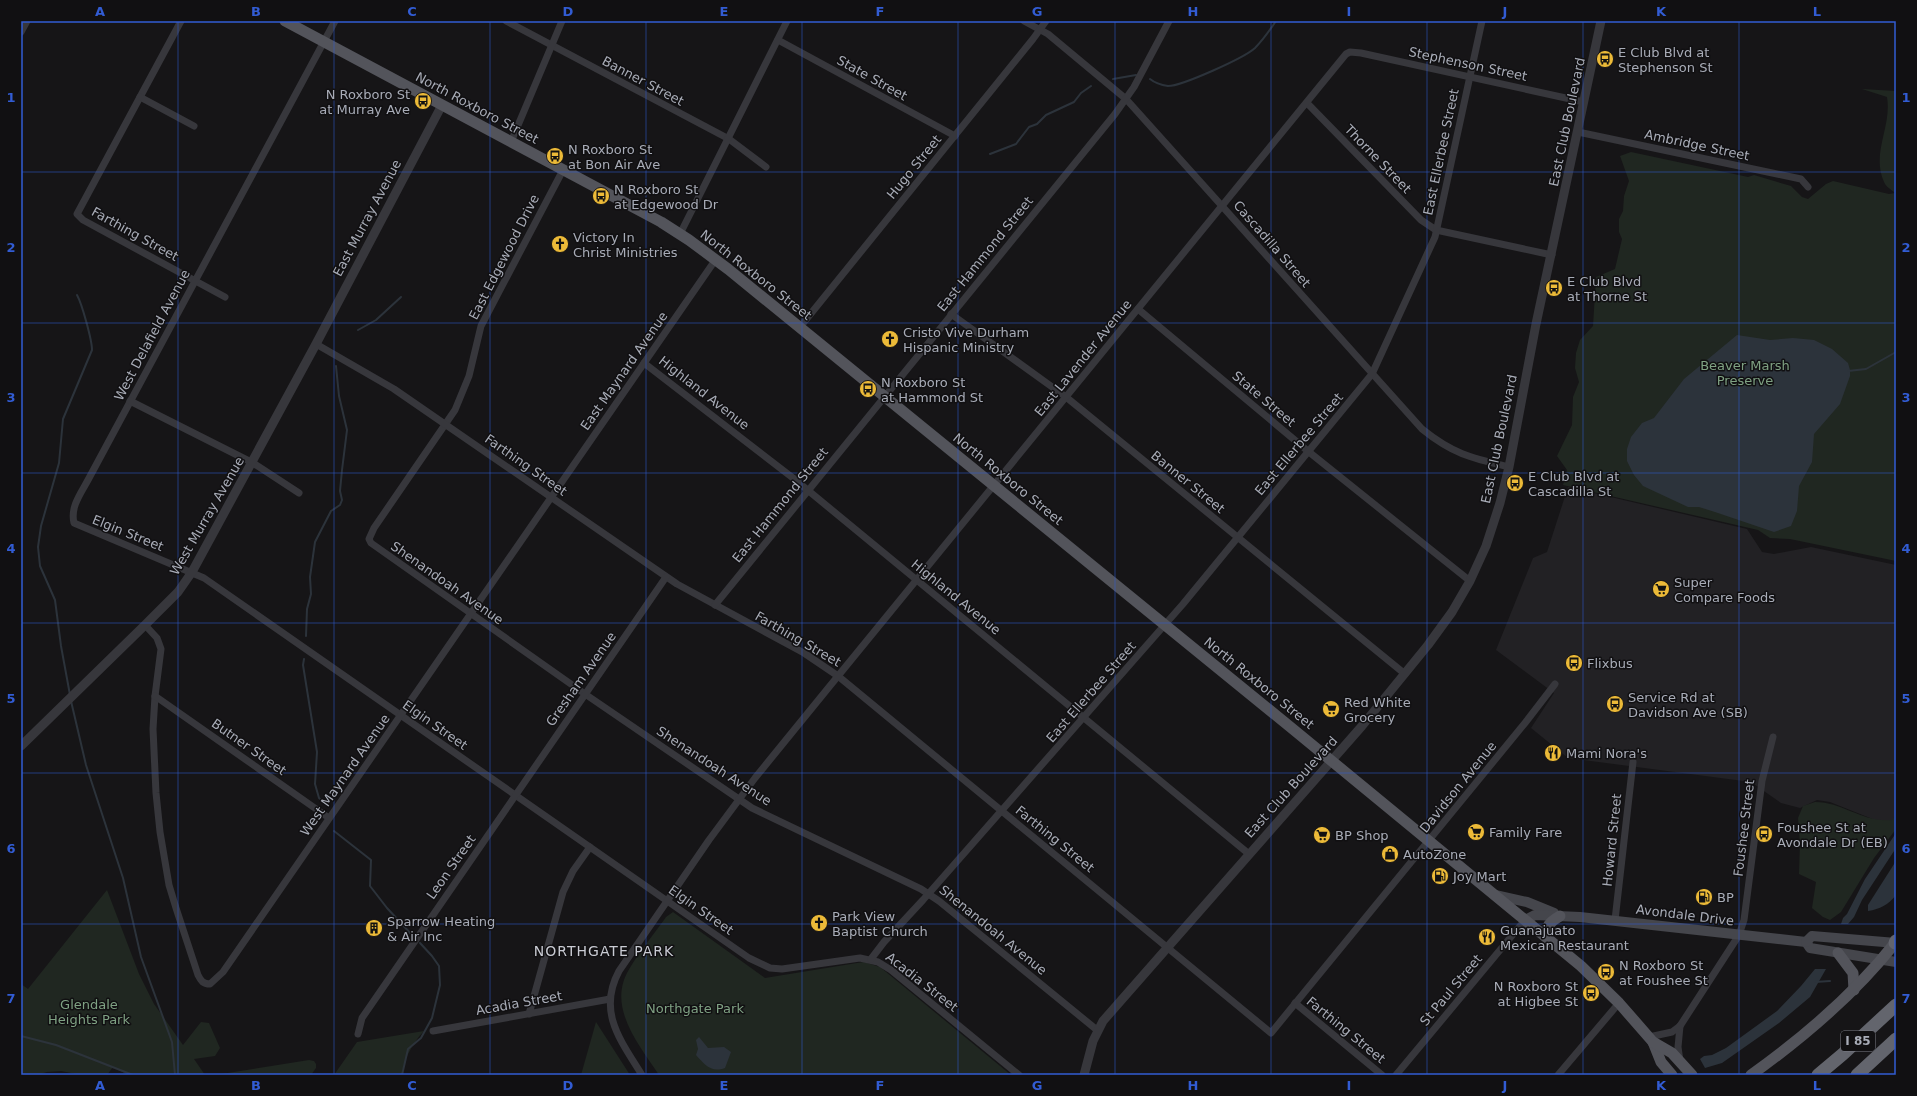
<svg xmlns="http://www.w3.org/2000/svg" width="1917" height="1096" font-family="'DejaVu Sans',sans-serif">
  <rect width="100%" height="100%" fill="#161517"/>
  <!-- built -->
  <path fill="#222124" d="M 1568,487 L 1747,529 L 1762,552 L 1774,554 L 1811,547 L 1896,565 L 1896,817 L 1890,826 L 1830,802 L 1817,800 L 1800,808 L 1781,803 L 1751,782 L 1568,758 L 1531,728 L 1554,693 L 1496,650 L 1533,558 L 1547,552 Z"/>
  <!-- green -->
  <g fill="#202721">
    <path d="M 1862,89 L 1896,91 L 1896,561 L 1790,539 L 1770,538 L 1758,530 L 1563,485 L 1567,470 L 1557,456 L 1572,425 L 1573,397 L 1579,382 L 1575,368 L 1576,353 L 1580,340 L 1593,326 L 1596,277 L 1615,269 L 1622,239 L 1619,232 L 1619,219 L 1623,211 L 1624,196 L 1629,181 L 1620,156 L 1631,152 L 1748,177 L 1754,175 L 1791,186 L 1802,197 L 1808,199 L 1826,184 L 1833,181 L 1889,194 L 1895,193 C 1892,190 1886,187 1884,182 C 1871,153 1892,127 1887,97 Z"/>
    <path d="M 1815,802 C 1843,802 1863,823 1892,820 L 1896,815 L 1896,829 L 1874,858 L 1841,912 L 1830,920 L 1823,917 L 1812,908 L 1816,882 L 1799,874 L 1800,843 L 1798,818 L 1803,806 Z"/>
    <path d="M 107,890 L 139,974 L 154,1004 L 183,1045 L 201,1022 L 209,1023 L 220,1048 L 215,1056 L 194,1059 L 205,1075 L 128,1075 L 113,1067 L 107,1075 L 81,1075 L 61,1071 L 47,1072 L 37,1075 L 21,1075 L 21,984 L 28,989 Z"/>
    <path d="M 673,912 L 765,978 L 857,963 L 864,962 L 880,967 L 1011,1075 L 659,1075 C 642,1049 612,1014 624,980 C 630,963 655,933 666,917 Z"/>
    <path d="M 596,1022 L 630,1075 L 581,1075 Z"/>
    <path d="M 424,1031 C 414,1041 403,1060 402,1075 L 334,1075 L 357,1042 Z"/>
    <path d="M 309,1060 L 314,1061 L 316,1064 L 316,1068 L 311,1075 L 215,1075 Z"/>
  </g>
  <!-- water -->
  <g fill="#2c333b">
    <path d="M 1737,335 L 1770,340 L 1793,338 L 1814,340 L 1832,349 L 1848,363 L 1850,370 L 1850,376 L 1840,404 L 1814,434 L 1812,462 L 1799,486 L 1797,511 L 1791,526 L 1774,532 L 1715,512 L 1699,507 L 1688,507 L 1643,486 L 1634,475 L 1627,461 L 1627,449 L 1631,437 L 1642,423 L 1654,418 L 1684,379 Z"/>
    <path d="M 1896,833 L 1896,848 L 1862,900 L 1854,917 L 1848,924 L 1841,924 L 1843,918 L 1847,914 L 1865,879 Z"/>
    <path d="M 1896,861 L 1896,895 C 1888,905 1880,909 1868,911 L 1868,905 Z"/>
    <path d="M 1815,969 L 1826,969 L 1810,997 L 1779,1023 L 1722,1063 L 1705,1068 L 1700,1059 L 1704,1056 L 1712,1055 L 1726,1048 L 1777,1011 L 1801,986 Z"/>
    <path d="M 699,1037 L 708,1048 L 724,1047 L 731,1052 L 725,1068 C 711,1073 705,1065 696,1055 L 698,1049 L 696,1040 Z"/>
  </g>
  <g fill="none" stroke-linecap="round" stroke-linejoin="round">
    <!-- stream -->
    <g stroke="#2c333b" stroke-width="2">
      <path d="M 1113,79 L 1136,75"/>
      <path d="M 1150,79 C 1155,83 1161,85 1168,86 C 1182,86 1244,58 1255,48 C 1263,40 1270,30 1276,21"/>
      <path d="M 990,154 L 1016,144 L 1029,127 L 1037,124 L 1046,115 L 1074,102 L 1081,93 L 1091,86"/>
      <path d="M 358,330 L 376,320 L 401,297"/>
      <path d="M 1848,371 L 1866,369 L 1896,352"/>
      <path d="M 306,636 L 307,609 L 311,594 L 310,577 L 315,542 L 331,511 L 340,505 L 342,500 L 340,491 L 342,470 L 347,430 L 339,396 L 336,366"/>
      <path d="M 304,659 L 303,665 L 317,752 L 315,784 L 319,798 L 327,805"/>
      <path d="M 70,695 L 61,646 L 55,600 L 40,566 L 38,547 L 41,526 L 59,463 L 63,419 L 92,350 C 92,340 82,304 77,295"/>
      <path d="M 71,701 L 86,765 L 123,878 L 141,957 L 172,1042 L 175,1075"/>
      <path d="M 334,831 L 371,860 L 370,886 L 387,908 L 412,935"/>
      <path d="M 1815,982 L 1830,981"/>
      <path d="M 21,1036 L 56,1045 L 133,1075"/>
      <path d="M 402,1075 L 408,1049 L 421,1038 L 432,1018 L 440,985 L 439,966 L 432,956 L 420,943"/>
    </g>
    <!-- minor -->
    <g stroke="#37373c" stroke-width="7">
      <path d="M 181,21 L 77,214 L 83,220 L 225,297"/>
      <path d="M 335,21 L 88,480 C 81,493 70,507 74,523 L 204,578 L 749,958 L 770,968 L 782,969 L 860,958 L 878,962 L 891,970 L 1019,1075"/>
      <path d="M 506,21 L 729,139 L 766,167"/>
      <path d="M 1024,21 L 1048,34 L 1126,99 L 1422,429 C 1453,454 1471,458 1509,467"/>
      <path d="M 21,32 L 27,21"/>
      <path d="M 778,40 L 955,136"/>
      <path d="M 140,97 L 194,126"/>
      <path d="M 1307,103 L 1421,220 L 1436,230 L 1552,255"/>
      <path d="M 1578,132 L 1801,179 L 1808,187"/>
      <path d="M 511,142 L 562,21"/>
      <path d="M 563,170 L 481,326 L 469,376 L 455,410 L 374,528 L 369,539 L 371,543 L 585,694 L 752,808 L 921,889 L 939,901 L 1097,1030"/>
      <path d="M 680,234 L 787,21"/>
      <path d="M 1138,309 L 1309,452 L 1470,581"/>
      <path d="M 951,314 L 1066,397 L 1405,674"/>
      <path d="M 800,327 L 1033,39 L 1046,21"/>
      <path d="M 316,344 L 394,389 L 677,584 L 804,653 L 838,676 L 1271,1033 L 1525,723 L 1555,684"/>
      <path d="M 644,363 L 793,478 L 1249,854"/>
      <path d="M 130,401 L 253,463 L 299,493"/>
      <path d="M 715,605 L 1115,114 L 1134,87 L 1169,21"/>
      <path d="M 145,625 L 157,638 L 161,649 L 155,696 L 153,729 L 156,793 L 160,832 L 169,885 L 176,908 L 198,975 C 201,981 203,984 210,984 L 223,972 L 716,259"/>
      <path d="M 155,696 L 329,818"/>
      <path d="M 1615,920 L 1633,762"/>
      <path d="M 871,959 L 884,942 L 923,900 L 1183,604 L 1372,374 L 1435,237 L 1482,21"/>
      <path d="M 1295,1003 L 1382,1075"/>
      <path d="M 529,1014 L 563,892 L 573,871 L 590,847"/>
      <path d="M 1680,1026 L 1678,1047 L 1680,1061"/>
      <path d="M 433,1031 L 610,999"/>
      <path d="M 358,1034 L 362,1018 L 666,577"/>
      <path d="M 1649,1037 L 1672,1032 L 1680,1026 L 1739,935 L 1744,920 L 1762,781 L 1773,737"/>
      <path d="M 642,1075 C 621,1041 597,1012 619,971 L 709,840 L 755,778 L 838,676 L 1346,54 L 1350,52 L 1361,53 L 1584,102"/>
      <path d="M 1396,1075 L 1525,920"/>
      <path d="M 1558,1075 L 1619,1003"/>
    </g>
    <!-- tertiary -->
    <g stroke="#37373c" stroke-width="9">
      <path d="M 21,746 L 145,625 L 178,592 L 192,572 L 316,344 L 442,105"/>
      <path d="M 1084,1075 L 1093,1041 L 1103,1021 L 1362,726 L 1428,645 L 1452,612 L 1470,581 L 1486,546 L 1500,503 L 1509,467 L 1536,324 L 1601,21"/>
    </g>
    <!-- secondary -->
    <g stroke="#45464c" stroke-width="10">
      <path d="M 1495,895 L 1527,902 L 1554,913"/>
      <path d="M 1525,920 L 1535,915 L 1580,917 L 1806,942"/>
      <path d="M 1806,942 L 1810,948 L 1896,962"/>
      <path d="M 1806,942 L 1812,936 L 1896,943"/>
    </g>
    <!-- primary -->
    <g stroke="#53545b" stroke-width="11">
      <path d="M 285,21 L 661,222 L 689,240 L 728,269 L 1294,730 L 1581,966 L 1619,1003 L 1653,1042 L 1661,1062 L 1672,1075"/>
      <path d="M 1547,938 C 1545,926 1550,922 1560,916"/>
      <path d="M 1838,953 L 1853,973 L 1854,990"/>
      <path d="M 1653,1042 L 1672,1053 L 1692,1075"/>
      <path d="M 1751,1075 C 1804,1037 1854,995 1895,943"/>
    </g>
    <!-- motorway -->
    <g stroke="#63656d" stroke-width="13">
      <path d="M 1895,943 L 1896,941"/>
      <path d="M 1818,1075 L 1843,1054 L 1896,1005"/>
      <path d="M 1857,1075 L 1896,1039"/>
    </g>
  </g>
  <!-- grid -->
  <path fill="none" stroke="#325cd3" stroke-width="1" stroke-opacity="0.55" d="M 178,21 L 178,1075M 334,21 L 334,1075M 490,21 L 490,1075M 646,21 L 646,1075M 802,21 L 802,1075M 958,21 L 958,1075M 1115,21 L 1115,1075M 1271,21 L 1271,1075M 1427,21 L 1427,1075M 1583,21 L 1583,1075M 1739,21 L 1739,1075M 21,172 L 1896,172M 21,323 L 1896,323M 21,473 L 1896,473M 21,623 L 1896,623M 21,773 L 1896,773M 21,924 L 1896,924"/>
  <!-- icons -->
  <defs>
    <g id="bus-disc" transform="scale(0.9)"><circle r="9.5" fill="#ecba38" stroke="#111012"/><path d="M-5-6H5V4H4V6H2V4H-2V6H-4V4H-5ZM-3.5-4V0h7V-4ZM-3.5 1.2v1.5H-2V1.2ZM2 1.2v1.5H3.5V1.2Z" fill="#111"/></g>
    <g id="church-disc" transform="scale(0.9)"><circle r="9.5" fill="#ecba38" stroke="#111012"/><path d="M-1.2-6h2.4v3.5h3.3v2.4h-3.3V6h-2.4V-.1h-3.3v-2.4h3.3Z" fill="#111"/></g>
    <g id="supermarket-disc" transform="scale(0.9)"><circle r="9.5" fill="#ecba38" stroke="#111012"/><path d="M-6-5.5h2.5l.6 2H6L4.5 2H-2.5L-4.4-4H-6ZM-1.5 3.2a1.3 1.3 0 1 0 .1 0ZM3 3.2a1.3 1.3 0 1 0 .1 0Z" fill="#111"/></g>
    <g id="restaurant-disc" transform="scale(0.9)"><circle r="9.5" fill="#ecba38" stroke="#111012"/><path d="M-5-6h1v4h1v-4h1v4h1v-4h1v5L-1.5 .5V6h-2V.5L-5-1ZM5-6V6H3V1.5H1.5Q1.5-4 5-6Z" fill="#111"/></g>
    <g id="shop-disc" transform="scale(0.9)"><circle r="9.5" fill="#ecba38" stroke="#111012"/><path d="M-5-2.5h2.3a2.7 3.5 0 0 1 5.4 0H5L5.5 6h-11ZM-1.5-2.5h3a1.5 2.3 0 0 0-3 0Z" fill="#111"/></g>
    <g id="fuel-disc" transform="scale(0.9)"><circle r="9.5" fill="#ecba38" stroke="#111012"/><path d="M-5.5-6h7V0h2V4h1.3V-2.5L3-4.5l.8-.8L6-3V5H2.5V1h-1V6h-7ZM-4.2-4.7v3.2H.2V-4.7Z" fill="#111"/></g>
    <g id="building-disc" transform="scale(0.9)"><circle r="9.5" fill="#ecba38" stroke="#111012"/><path d="M-4-6H4V6H1V3H-1V6H-4ZM-2.5-4.3h1.7v1.8h-1.7ZM.8-4.3h1.7v1.8H.8ZM-2.5-1h1.7V.8h-1.7ZM.8-1h1.7V.8H.8Z" fill="#111"/></g>
  </defs>
  <g fill-rule="evenodd">
    <use href="#bus-disc" x="1605" y="59"/>
    <use href="#bus-disc" x="423" y="101"/>
    <use href="#bus-disc" x="555" y="156"/>
    <use href="#bus-disc" x="601" y="196"/>
    <use href="#church-disc" x="560" y="244"/>
    <use href="#bus-disc" x="1554" y="288"/>
    <use href="#church-disc" x="890" y="339"/>
    <use href="#bus-disc" x="868" y="389"/>
    <use href="#bus-disc" x="1515" y="483"/>
    <use href="#supermarket-disc" x="1661" y="589"/>
    <use href="#bus-disc" x="1574" y="663"/>
    <use href="#bus-disc" x="1615" y="704"/>
    <use href="#supermarket-disc" x="1331" y="709"/>
    <use href="#restaurant-disc" x="1553" y="753"/>
    <use href="#supermarket-disc" x="1476" y="832"/>
    <use href="#bus-disc" x="1764" y="834"/>
    <use href="#supermarket-disc" x="1322" y="835"/>
    <use href="#shop-disc" x="1390" y="854"/>
    <use href="#fuel-disc" x="1440" y="876"/>
    <use href="#fuel-disc" x="1704" y="897"/>
    <use href="#church-disc" x="819" y="923"/>
    <use href="#building-disc" x="374" y="928"/>
    <use href="#restaurant-disc" x="1487" y="937"/>
    <use href="#bus-disc" x="1606" y="972"/>
    <use href="#bus-disc" x="1591" y="993"/>
  </g>
  <g text-anchor="middle" dominant-baseline="central" stroke-width="3" stroke-linejoin="round" paint-order="stroke">
    <!-- shield labels -->
    <rect fill="#111012" stroke="#7b7d86" stroke-width="1" x="1841" y="1031" width="34" height="20" rx="3"/>
    <g font-size="12" font-weight="bold" fill="#a8acb7">
      <text x="1858" y="1041">I 85</text>
    </g>
    <!-- poi labels -->
    <g font-size="13" fill="#a8acb7" stroke="#111012" text-anchor="start">
      <text x="1618" y="52">E Club Blvd at<tspan x="1618" dy="15">Stephenson St</tspan></text>
      <text x="410" y="94" text-anchor="end">N Roxboro St<tspan x="410" dy="15">at Murray Ave</tspan></text>
      <text x="568" y="149">N Roxboro St<tspan x="568" dy="15">at Bon Air Ave</tspan></text>
      <text x="614" y="189">N Roxboro St<tspan x="614" dy="15">at Edgewood Dr</tspan></text>
      <text x="573" y="237">Victory In<tspan x="573" dy="15">Christ Ministries</tspan></text>
      <text x="1567" y="281">E Club Blvd<tspan x="1567" dy="15">at Thorne St</tspan></text>
      <text x="903" y="332">Cristo Vive Durham<tspan x="903" dy="15">Hispanic Ministry</tspan></text>
      <text x="881" y="382">N Roxboro St<tspan x="881" dy="15">at Hammond St</tspan></text>
      <text x="1528" y="476">E Club Blvd at<tspan x="1528" dy="15">Cascadilla St</tspan></text>
      <text x="1674" y="582">Super<tspan x="1674" dy="15">Compare Foods</tspan></text>
      <text x="1587" y="663">Flixbus</text>
      <text x="1628" y="697">Service Rd at<tspan x="1628" dy="15">Davidson Ave (SB)</tspan></text>
      <text x="1344" y="702">Red White<tspan x="1344" dy="15">Grocery</tspan></text>
      <text x="1566" y="753">Mami Nora's</text>
      <text x="1777" y="827">Foushee St at<tspan x="1777" dy="15">Avondale Dr (EB)</tspan></text>
      <text x="1489" y="832">Family Fare</text>
      <text x="1335" y="835">BP Shop</text>
      <text x="1403" y="854">AutoZone</text>
      <text x="1453" y="876">Joy Mart</text>
      <text x="1717" y="897">BP</text>
      <text x="832" y="916">Park View<tspan x="832" dy="15">Baptist Church</tspan></text>
      <text x="387" y="921">Sparrow Heating<tspan x="387" dy="15">&amp; Air Inc</tspan></text>
      <text x="1500" y="930">Guanajuato<tspan x="1500" dy="15">Mexican Restaurant</tspan></text>
      <text x="1619" y="965">N Roxboro St<tspan x="1619" dy="15">at Foushee St</tspan></text>
      <text x="1578" y="986" text-anchor="end">N Roxboro St<tspan x="1578" dy="15">at Higbee St</tspan></text>
    </g>
    <!-- street labels -->
    <g font-size="13" fill="#a8acb7" stroke="#111012">
      <text transform="translate(1468 64) rotate(12)">Stephenson Street</text>
      <text transform="translate(872 78) rotate(29)">State Street</text>
      <text transform="translate(643 81) rotate(28)">Banner Street</text>
      <text transform="translate(477 108) rotate(28)">North Roxboro Street</text>
      <text transform="translate(1567 122) rotate(-78)">East Club Boulevard</text>
      <text transform="translate(1697 145) rotate(12)">Ambridge Street</text>
      <text transform="translate(1441 152) rotate(-78)">East Ellerbee Street</text>
      <text transform="translate(1378 159) rotate(46)">Thorne Street</text>
      <text transform="translate(914 167) rotate(-51)">Hugo Street</text>
      <text transform="translate(367 218) rotate(-62)">East Murray Avenue</text>
      <text transform="translate(135 234) rotate(29)">Farthing Street</text>
      <text transform="translate(1272 244) rotate(49)">Cascadilla Street</text>
      <text transform="translate(985 254) rotate(-51)">East Hammond Street</text>
      <text transform="translate(504 257) rotate(-63)">East Edgewood Drive</text>
      <text transform="translate(756 275) rotate(38)">North Roxboro Street</text>
      <text transform="translate(152 335) rotate(-62)">West Delafield Avenue</text>
      <text transform="translate(1083 358) rotate(-51)">East Lavender Avenue</text>
      <text transform="translate(624 371) rotate(-55)">East Maynard Avenue</text>
      <text transform="translate(704 393) rotate(38)">Highland Avenue</text>
      <text transform="translate(1264 399) rotate(40)">State Street</text>
      <text transform="translate(1499 439) rotate(-78)">East Club Boulevard</text>
      <text transform="translate(1299 444) rotate(-50)">East Ellerbee Street</text>
      <text transform="translate(526 465) rotate(35)">Farthing Street</text>
      <text transform="translate(1008 479) rotate(39)">North Roxboro Street</text>
      <text transform="translate(1188 482) rotate(39)">Banner Street</text>
      <text transform="translate(780 505) rotate(-51)">East Hammond Street</text>
      <text transform="translate(207 516) rotate(-60)">West Murray Avenue</text>
      <text transform="translate(128 533) rotate(22)">Elgin Street</text>
      <text transform="translate(447 583) rotate(35)">Shenandoah Avenue</text>
      <text transform="translate(956 597) rotate(39)">Highland Avenue</text>
      <text transform="translate(798 639) rotate(30)">Farthing Street</text>
      <text transform="translate(581 679) rotate(-55)">Gresham Avenue</text>
      <text transform="translate(1259 683) rotate(39)">North Roxboro Street</text>
      <text transform="translate(1091 692) rotate(-49)">East Ellerbee Street</text>
      <text transform="translate(435 725) rotate(35)">Elgin Street</text>
      <text transform="translate(249 747) rotate(35)">Butner Street</text>
      <text transform="translate(714 766) rotate(33)">Shenandoah Avenue</text>
      <text transform="translate(345 775) rotate(-55)">West Maynard Avenue</text>
      <text transform="translate(1291 787) rotate(-48)">East Club Boulevard</text>
      <text transform="translate(1458 787) rotate(-51)">Davidson Avenue</text>
      <text transform="translate(1744 828) rotate(-83)">Foushee Street</text>
      <text transform="translate(1055 839) rotate(39)">Farthing Street</text>
      <text transform="translate(1612 840) rotate(-84)">Howard Street</text>
      <text transform="translate(451 867) rotate(-55)">Leon Street</text>
      <text transform="translate(701 910) rotate(35)">Elgin Street</text>
      <text transform="translate(1685 915) rotate(7)">Avondale Drive</text>
      <text transform="translate(993 930) rotate(39)">Shenandoah Avenue</text>
      <text transform="translate(922 982) rotate(38)">Acadia Street</text>
      <text transform="translate(1451 990) rotate(-50)">St Paul Street</text>
      <text transform="translate(519 1003) rotate(-10)">Acadia Street</text>
      <text transform="translate(1346 1030) rotate(39)">Farthing Street</text>
    </g>
    <!-- park labels -->
    <g font-size="13" fill="#7fa183" stroke="#111012">
      <text x="1745" y="365">Beaver Marsh<tspan x="1745" dy="15">Preserve</tspan></text>
      <text x="89" y="1004">Glendale<tspan x="89" dy="15">Heights Park</tspan></text>
      <text x="695" y="1008">Northgate Park</text>
    </g>
    <!-- neighbourhood labels -->
    <g font-size="14" letter-spacing="1" fill="#c9cbd3" stroke="#111012">
      <text x="604" y="951">NORTHGATE PARK</text>
    </g>
  </g>
  <!-- border -->
  <rect width="1917" height="1096" fill="none" stroke="#111012" stroke-width="44"/>
  <rect x="22" y="22" width="1873" height="1052" fill="none" stroke="#325cd3" stroke-width="1.5"/>
  <g font-size="13" text-anchor="middle" font-weight="bold" fill="#325cd3">
    <text x="100" y="16">A</text>
    <text x="256" y="16">B</text>
    <text x="412" y="16">C</text>
    <text x="568" y="16">D</text>
    <text x="724" y="16">E</text>
    <text x="880" y="16">F</text>
    <text x="1037" y="16">G</text>
    <text x="1193" y="16">H</text>
    <text x="1349" y="16">I</text>
    <text x="1505" y="16">J</text>
    <text x="1661" y="16">K</text>
    <text x="1817" y="16">L</text>
    <text x="11" y="102">1</text>
    <text x="1906" y="102">1</text>
    <text x="11" y="252">2</text>
    <text x="1906" y="252">2</text>
    <text x="11" y="402">3</text>
    <text x="1906" y="402">3</text>
    <text x="11" y="553">4</text>
    <text x="1906" y="553">4</text>
    <text x="11" y="703">5</text>
    <text x="1906" y="703">5</text>
    <text x="11" y="853">6</text>
    <text x="1906" y="853">6</text>
    <text x="11" y="1003">7</text>
    <text x="1906" y="1003">7</text>
    <text x="100" y="1090">A</text>
    <text x="256" y="1090">B</text>
    <text x="412" y="1090">C</text>
    <text x="568" y="1090">D</text>
    <text x="724" y="1090">E</text>
    <text x="880" y="1090">F</text>
    <text x="1037" y="1090">G</text>
    <text x="1193" y="1090">H</text>
    <text x="1349" y="1090">I</text>
    <text x="1505" y="1090">J</text>
    <text x="1661" y="1090">K</text>
    <text x="1817" y="1090">L</text>
  </g>
</svg>
